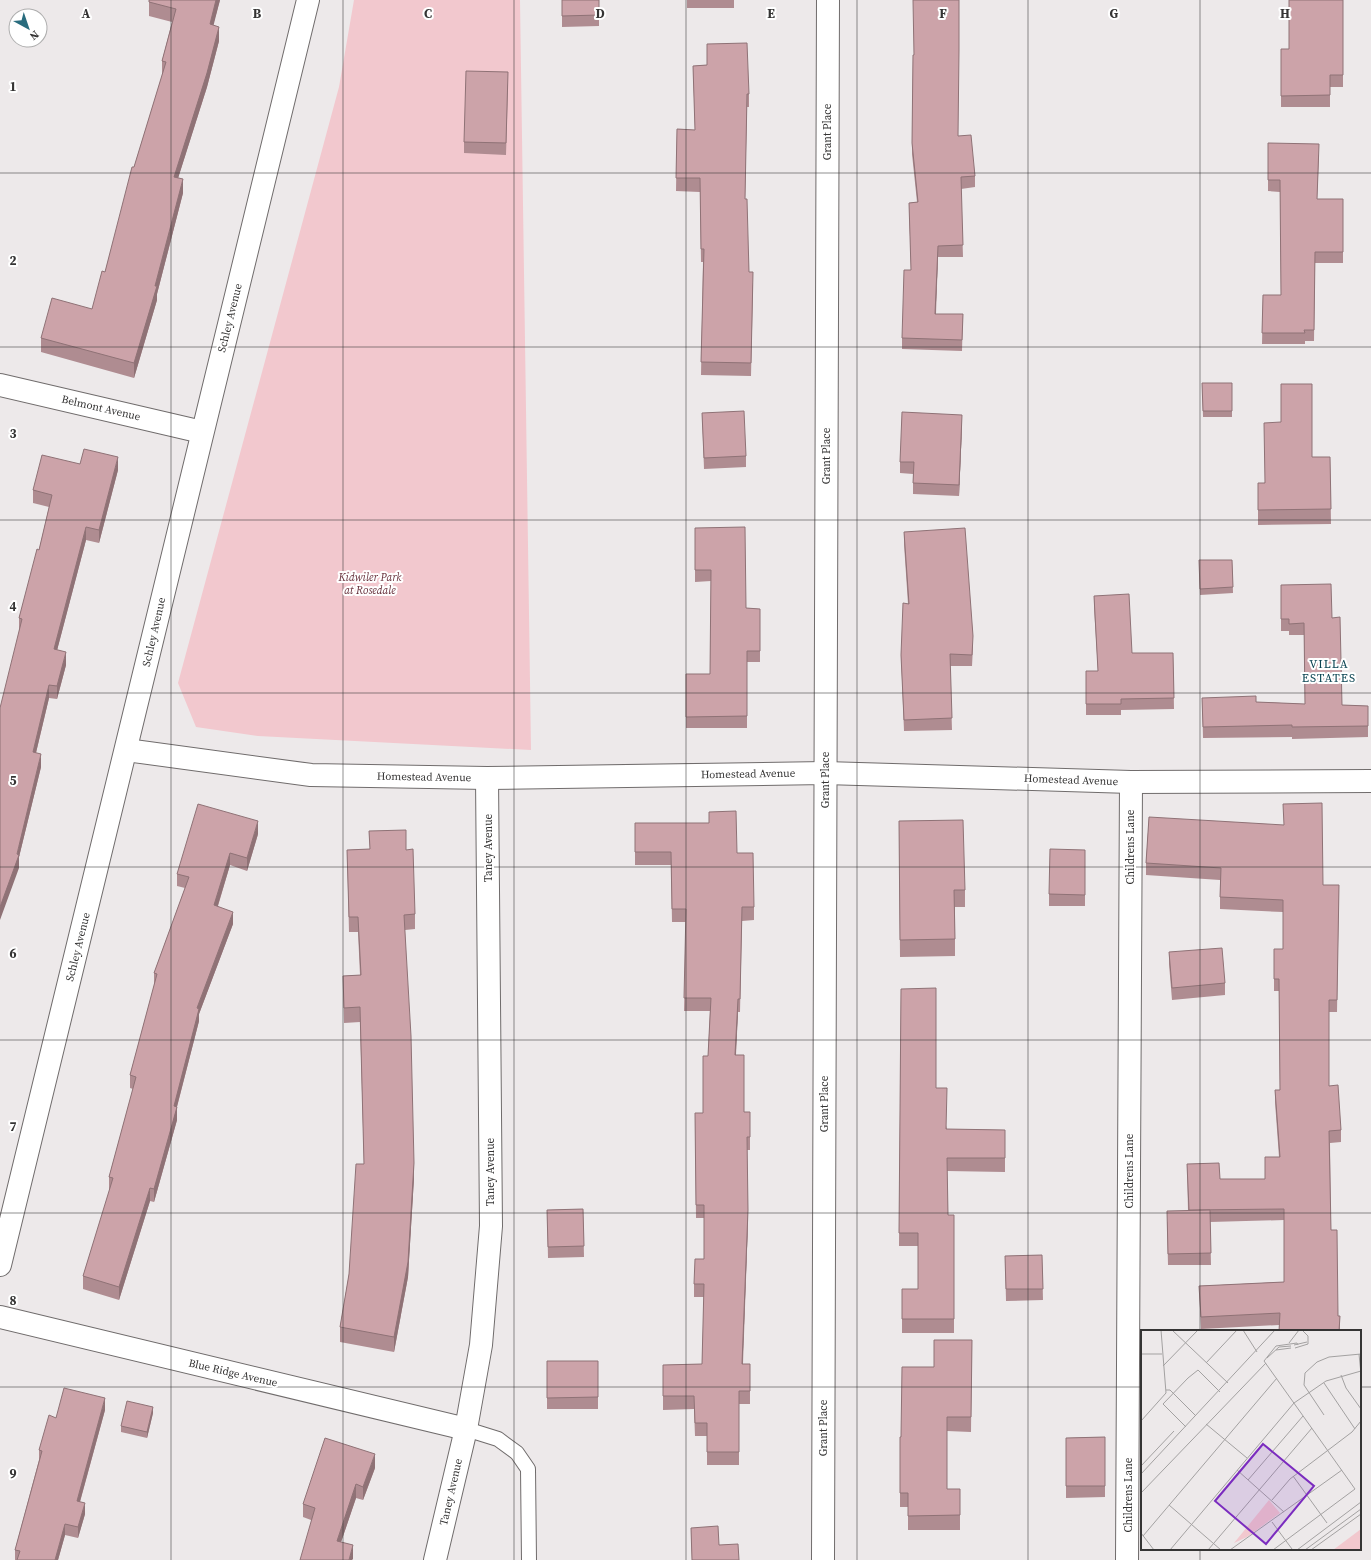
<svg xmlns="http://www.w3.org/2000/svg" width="1371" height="1560" font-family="'Source Serif 4',serif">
  <rect width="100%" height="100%" fill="#ede9ea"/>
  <!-- green -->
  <path fill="#f2c8ce" d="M 354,0 L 520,0 L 531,750 L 258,736 L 196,727 L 178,683 L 339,87 Z"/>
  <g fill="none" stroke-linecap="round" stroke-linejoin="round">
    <!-- lane casing -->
    <g stroke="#706c6c" stroke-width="16">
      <path id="lane" d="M 466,1429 L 498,1439 L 517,1453 L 528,1469 L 529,1560"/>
    </g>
    <!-- street casing -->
    <g stroke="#706c6c" stroke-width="24">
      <g id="street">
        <path d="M 0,385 L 202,432"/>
        <path d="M 126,750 L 311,775 L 487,778 L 825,773 L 1131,782 L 1371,781"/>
        <path d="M 0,1265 L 308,0"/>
        <path d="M 0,1317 L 466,1429"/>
        <path d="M 435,1560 L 466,1429 L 481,1345 L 491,1226 L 487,778"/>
        <path d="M 823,1560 L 828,0"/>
        <path d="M 1127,1560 L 1131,782"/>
      </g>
    </g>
    <!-- lane -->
    <use href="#lane" stroke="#fff" stroke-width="14"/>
    <!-- street -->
    <use href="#street" stroke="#fff" stroke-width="22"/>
  </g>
  <!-- wall -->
  <g fill="#af8c91">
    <path d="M 220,0 L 213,25 L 219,41 L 207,87 L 178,178 L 183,193 L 157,294 L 157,300 L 134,378 L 41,352 L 41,338 L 92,309 L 105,272 L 134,167 L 162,76 L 162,61 L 172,22 L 149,16 L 149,2 Z"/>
    <path d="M 562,0 L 599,0 L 599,26 L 562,27 Z"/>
    <rect x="687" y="0" width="47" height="8"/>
    <path d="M 1343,0 L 1343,87 L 1330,87 L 1330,107 L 1281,107 L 1281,49 L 1289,49 Z"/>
    <path d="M 707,44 L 749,94 L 749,107 L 747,107 L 745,199 L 749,272 L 753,286 L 751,376 L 701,375 L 703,262 L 701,262 L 700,192 L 676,191 L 677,129 L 695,130 L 693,66 L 707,65 Z"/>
    <path d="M 913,55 L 914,55 L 958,136 L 975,176 L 975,187 L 961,189 L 963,257 L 938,257 L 936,314 L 963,314 L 962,351 L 902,349 L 902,338 L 911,270 L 909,203 L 917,202 L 912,154 Z"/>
    <path d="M 508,84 L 506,155 L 464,153 L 464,142 Z"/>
    <path d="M 1268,143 L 1319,155 L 1317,199 L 1343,199 L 1343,263 L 1315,263 L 1314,341 L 1305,341 L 1305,344 L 1262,344 L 1263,295 L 1281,295 L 1280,192 L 1268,191 Z"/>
    <path d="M 1202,383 L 1232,383 L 1232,417 L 1203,417 Z"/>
    <path d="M 702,413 L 746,456 L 746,467 L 704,469 Z"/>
    <path d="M 962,426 L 959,496 L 913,494 L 913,474 L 900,473 L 900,462 Z"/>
    <path d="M 1312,457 L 1330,457 L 1331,524 L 1258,525 L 1258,483 L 1264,483 Z"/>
    <path d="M 80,464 L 118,470 L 99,543 L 86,540 L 57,650 L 66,665 L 57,699 L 49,698 L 36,753 L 41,767 L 19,857 L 19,868 L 19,618 L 39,550 L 49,507 L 33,503 L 33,490 Z"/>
    <path d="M 695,528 L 746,608 L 760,609 L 760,662 L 747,662 L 747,728 L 686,728 L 686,674 L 710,674 L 711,581 L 695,582 Z"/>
    <path d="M 904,532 L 973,647 L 972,666 L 950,666 L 952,730 L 904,731 L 901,655 L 908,604 L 904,544 Z"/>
    <path d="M 1199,560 L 1232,560 L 1233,593 L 1200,595 Z"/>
    <path d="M 1281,585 L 1332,618 L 1342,705 L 1368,706 L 1368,737 L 1292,739 L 1292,737 L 1203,738 L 1202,698 L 1256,702 L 1305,704 L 1304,635 L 1289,635 L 1289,631 L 1281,631 Z"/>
    <path d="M 1094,596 L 1132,653 L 1173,653 L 1174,709 L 1121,710 L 1121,715 L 1086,715 L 1086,671 L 1098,671 L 1094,607 Z"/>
    <path d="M 1149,817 L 1323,885 L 1339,885 L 1337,1012 L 1329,1012 L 1329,1086 L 1341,1130 L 1341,1142 L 1330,1143 L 1331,1230 L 1338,1316 L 1340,1316 L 1340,1331 L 1279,1331 L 1279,1325 L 1201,1329 L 1199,1286 L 1284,1282 L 1284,1220 L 1210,1222 L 1211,1265 L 1168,1265 L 1167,1222 L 1188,1211 L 1187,1164 L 1220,1179 L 1265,1179 L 1279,1157 L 1275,1102 L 1275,1090 L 1280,1090 L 1279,991 L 1274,991 L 1274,949 L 1283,949 L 1283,912 L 1220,909 L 1220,880 L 1146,875 L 1146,863 Z"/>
    <path d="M 899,821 L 965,890 L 965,907 L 955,907 L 955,956 L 900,957 Z"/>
    <path d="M 635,823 L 737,853 L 754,907 L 754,920 L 742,921 L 740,1012 L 738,1012 L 736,1055 L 744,1112 L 750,1112 L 750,1150 L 747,1150 L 748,1223 L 743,1364 L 750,1364 L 750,1404 L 739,1404 L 739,1465 L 707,1465 L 707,1436 L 695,1436 L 694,1409 L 663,1410 L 663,1365 L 702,1364 L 704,1297 L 694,1297 L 694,1284 L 704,1259 L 704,1218 L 696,1218 L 695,1113 L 703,1113 L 708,1056 L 710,1011 L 684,1011 L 686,922 L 672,922 L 671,865 L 635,865 Z"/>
    <path d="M 369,831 L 406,850 L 415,914 L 415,929 L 405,930 L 414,1178 L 408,1277 L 394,1352 L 340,1342 L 340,1327 L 349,1274 L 364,1164 L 360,1022 L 344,1023 L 343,976 L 360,975 L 358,932 L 349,932 L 347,850 L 370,849 Z"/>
    <path d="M 258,834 L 247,871 L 230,865 L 218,906 L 233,924 L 199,1014 L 199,1021 L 177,1107 L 177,1120 L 154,1202 L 150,1201 L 119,1300 L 83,1289 L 83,1276 L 110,1190 L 109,1190 L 109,1177 L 133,1089 L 130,1088 L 130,1075 L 154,986 L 154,973 L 185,888 L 177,886 L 177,874 Z"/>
    <path d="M 1085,850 L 1085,906 L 1049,906 L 1049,894 Z"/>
    <path d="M 1169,952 L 1225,983 L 1225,995 L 1172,1000 L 1169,964 Z"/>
    <path d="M 901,989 L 936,1088 L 947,1129 L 1005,1130 L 1005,1172 L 947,1171 L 948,1215 L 954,1215 L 954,1333 L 902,1333 L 902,1289 L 918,1289 L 918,1246 L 899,1246 Z"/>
    <path d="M 583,1209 L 584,1257 L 548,1258 L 547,1210 Z"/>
    <path d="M 1042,1255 L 1043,1300 L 1006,1301 L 1005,1256 Z"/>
    <path d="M 972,1340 L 971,1432 L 947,1431 L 947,1489 L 960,1489 L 960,1530 L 908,1530 L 908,1507 L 900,1507 L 900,1437 L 901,1437 L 934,1367 Z"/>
    <rect x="547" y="1361" width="51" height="48"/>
    <path d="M 105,1410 L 80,1502 L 85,1514 L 78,1538 L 65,1535 L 58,1560 L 15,1560 L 15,1550 L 39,1460 L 39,1450 L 56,1418 Z"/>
    <path d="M 153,1413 L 147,1438 L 121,1432 L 121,1426 Z"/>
    <path d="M 1105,1437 L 1105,1497 L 1066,1498 L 1066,1438 Z"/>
    <path d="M 375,1468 L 363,1500 L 356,1498 L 341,1542 L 353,1559 L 311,1520 L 303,1517 L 303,1504 Z"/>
    <path d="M 691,1528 L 719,1545 L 739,1560 L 692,1560 Z"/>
  </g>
  <!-- shaded-wall -->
  <g fill="#8f7276">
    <path d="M 216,0 L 220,0 L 210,39 L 210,24 Z"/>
    <path d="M 219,27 L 219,41 L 207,87 L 174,191 L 174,177 Z"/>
    <path d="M 183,179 L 183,193 L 157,294 L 157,300 L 134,378 L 134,363 L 155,286 Z"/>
    <path d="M 938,246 L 938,257 L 935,325 L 935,314 Z"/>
    <path d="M 962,415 L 962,426 L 959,496 L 959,485 Z"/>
    <path d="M 118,457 L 118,470 L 99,543 L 99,530 Z"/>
    <path d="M 86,527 L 86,540 L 54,662 L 54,649 Z"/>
    <path d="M 66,652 L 66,665 L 57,699 L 57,686 Z"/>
    <path d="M 49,685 L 49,698 L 33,765 L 33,752 Z"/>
    <path d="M 41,754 L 41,767 L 19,857 L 19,868 L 0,920 L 0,907 L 17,854 Z"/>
    <path d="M 258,821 L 258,834 L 247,871 L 247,858 Z"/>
    <path d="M 230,853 L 230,865 L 214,918 L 214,905 Z"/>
    <path d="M 233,912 L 233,924 L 199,1014 L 199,1021 L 176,1110 L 177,1107 L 177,1120 L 154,1202 L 154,1189 L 197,1008 Z"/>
    <path d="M 738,999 L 738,1012 L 735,1069 L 735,1055 Z"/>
    <path d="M 414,1163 L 414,1178 L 408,1277 L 394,1352 L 394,1337 Z"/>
    <path d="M 150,1188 L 150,1201 L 119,1300 L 119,1287 Z"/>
    <path d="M 748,1210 L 748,1223 L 742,1377 L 742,1364 Z"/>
    <path d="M 105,1398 L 105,1410 L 77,1512 L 77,1501 Z"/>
    <path d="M 153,1407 L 153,1413 L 147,1438 L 147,1432 Z"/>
    <path d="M 375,1454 L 375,1468 L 363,1500 L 363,1487 Z"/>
    <path d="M 356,1484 L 356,1498 L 337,1554 L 337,1541 Z"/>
    <path d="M 85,1503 L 85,1514 L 78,1538 L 78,1527 Z"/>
    <path d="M 65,1524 L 65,1535 L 58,1560 L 55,1560 Z"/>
    <path d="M 353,1545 L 353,1559 L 352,1560 L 349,1560 Z"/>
  </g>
  <!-- building -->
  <g fill="#cca3a9" stroke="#8f7276">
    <path d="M 149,0 L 216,0 L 210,24 L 219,27 L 207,73 L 174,177 L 183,179 L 155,286 L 157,286 L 134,363 L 41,338 L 52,298 L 92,309 L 102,271 L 105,272 L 132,167 L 134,167 L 166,62 L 162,61 L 176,9 L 149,2 Z"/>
    <path d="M 562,0 L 599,0 L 599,15 L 562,16 Z"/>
    <path d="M 913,0 L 959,0 L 959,50 L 958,136 L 971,135 L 975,176 L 961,177 L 963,245 L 938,246 L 935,314 L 963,314 L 962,340 L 902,338 L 904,270 L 911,270 L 909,203 L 918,202 L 912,143 L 913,55 L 914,55 Z"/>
    <path d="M 1289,0 L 1343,0 L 1343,75 L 1330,75 L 1330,95 L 1281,96 L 1281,49 L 1289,49 Z"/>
    <path d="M 747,43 L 749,94 L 747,94 L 745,199 L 747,199 L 749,272 L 753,272 L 751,363 L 701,362 L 704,249 L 701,249 L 700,178 L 676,178 L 677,129 L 695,130 L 693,66 L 707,65 L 707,44 Z"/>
    <path d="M 466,71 L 508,72 L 506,143 L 464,142 Z"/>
    <path d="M 1268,143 L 1319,144 L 1317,199 L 1343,199 L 1343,252 L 1315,252 L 1314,330 L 1304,330 L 1305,333 L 1262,333 L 1263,295 L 1281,295 L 1280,180 L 1268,180 Z"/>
    <path d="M 1202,383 L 1232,383 L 1232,411 L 1203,411 Z"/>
    <path d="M 1281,384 L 1312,384 L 1312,457 L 1330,457 L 1331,509 L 1258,510 L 1258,483 L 1265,483 L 1264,423 L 1281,422 Z"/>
    <path d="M 744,411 L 746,456 L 704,458 L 702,413 Z"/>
    <path d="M 902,412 L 962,415 L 959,485 L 913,483 L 914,462 L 900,462 Z"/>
    <path d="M 84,449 L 118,457 L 99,530 L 86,527 L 54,649 L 66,652 L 57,686 L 49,685 L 33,752 L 41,754 L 17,854 L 19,855 L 0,907 L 0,708 L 22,619 L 19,618 L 37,549 L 39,550 L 52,495 L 33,490 L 42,455 L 80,464 Z"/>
    <path d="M 745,527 L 746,608 L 760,609 L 760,651 L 747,651 L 747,716 L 686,717 L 686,674 L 710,674 L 711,570 L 695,570 L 695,528 Z"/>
    <path d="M 965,528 L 973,636 L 972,655 L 950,654 L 952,718 L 904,720 L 901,655 L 903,603 L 909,604 L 904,532 Z"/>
    <path d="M 1199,560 L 1232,560 L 1233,587 L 1200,589 Z"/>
    <path d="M 1331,584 L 1332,618 L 1340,617 L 1342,705 L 1368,706 L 1368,726 L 1292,727 L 1292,725 L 1203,727 L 1202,698 L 1256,696 L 1256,702 L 1305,704 L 1304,623 L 1289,624 L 1289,619 L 1281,619 L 1281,585 Z"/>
    <path d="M 1129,594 L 1132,653 L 1173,653 L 1174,698 L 1121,699 L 1121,704 L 1086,704 L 1086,671 L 1098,671 L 1094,596 Z"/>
    <path d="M 1322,803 L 1323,885 L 1339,885 L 1337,1000 L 1329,1000 L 1329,1086 L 1338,1085 L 1341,1130 L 1329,1131 L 1331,1230 L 1337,1230 L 1338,1316 L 1340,1316 L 1339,1331 L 1279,1331 L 1280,1313 L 1201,1317 L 1199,1286 L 1284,1282 L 1284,1209 L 1189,1210 L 1187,1164 L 1219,1163 L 1220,1179 L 1265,1179 L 1265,1157 L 1280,1157 L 1275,1090 L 1280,1090 L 1279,979 L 1274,979 L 1274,949 L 1283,949 L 1283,900 L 1220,897 L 1221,868 L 1146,863 L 1149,817 L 1284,825 L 1283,804 Z"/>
    <path d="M 198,804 L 258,821 L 247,858 L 230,853 L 214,905 L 233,912 L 197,1008 L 199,1009 L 174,1106 L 177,1107 L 154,1189 L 150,1188 L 119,1287 L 83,1276 L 113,1178 L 109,1177 L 136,1077 L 130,1075 L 157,974 L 154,973 L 189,877 L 177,874 Z"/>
    <path d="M 736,811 L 737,853 L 753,853 L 754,907 L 742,907 L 740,999 L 738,999 L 735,1055 L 744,1055 L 744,1112 L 750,1112 L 750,1137 L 747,1137 L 748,1210 L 742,1364 L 750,1364 L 750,1391 L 739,1391 L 739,1452 L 707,1452 L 707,1423 L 695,1423 L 694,1396 L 663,1396 L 663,1365 L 702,1364 L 704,1284 L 694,1284 L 695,1259 L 704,1259 L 704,1205 L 696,1205 L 695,1113 L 703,1113 L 703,1056 L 708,1056 L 711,998 L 684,998 L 686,909 L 672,909 L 671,852 L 635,852 L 635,823 L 709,823 L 709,812 Z"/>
    <path d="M 963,820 L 965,890 L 954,890 L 955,939 L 900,940 L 899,821 Z"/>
    <path d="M 406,830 L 406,850 L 413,849 L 415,914 L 404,915 L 411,1036 L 414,1163 L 408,1262 L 394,1337 L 340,1327 L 349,1274 L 356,1164 L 364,1164 L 360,1007 L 344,1008 L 343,976 L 361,975 L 358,917 L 349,917 L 347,850 L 370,849 L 369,831 Z"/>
    <path d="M 1050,849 L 1085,850 L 1085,895 L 1049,894 Z"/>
    <path d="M 1222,948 L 1225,983 L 1172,988 L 1169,952 Z"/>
    <path d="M 936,988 L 936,1088 L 947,1088 L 946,1129 L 1005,1130 L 1005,1158 L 947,1158 L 948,1215 L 954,1215 L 954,1319 L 902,1319 L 902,1289 L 918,1289 L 918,1233 L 899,1233 L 901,989 Z"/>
    <path d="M 583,1209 L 584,1246 L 548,1247 L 547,1210 Z"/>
    <path d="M 1210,1210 L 1211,1253 L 1168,1254 L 1167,1211 Z"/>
    <path d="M 1042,1255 L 1043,1289 L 1006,1289 L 1005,1256 Z"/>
    <path d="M 934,1340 L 972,1340 L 971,1417 L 947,1417 L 947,1489 L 960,1489 L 960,1515 L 908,1516 L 908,1493 L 900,1493 L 900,1437 L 901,1437 L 902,1367 L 934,1367 Z"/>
    <path d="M 547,1361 L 598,1361 L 598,1397 L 547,1398 Z"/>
    <path d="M 64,1388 L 105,1398 L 77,1501 L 85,1503 L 78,1527 L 65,1524 L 55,1560 L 17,1560 L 20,1551 L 15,1550 L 42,1451 L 39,1450 L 49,1415 L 56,1418 Z"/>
    <path d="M 127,1401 L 153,1407 L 147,1432 L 121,1426 Z"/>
    <path d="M 1105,1437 L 1105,1486 L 1066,1486 L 1066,1438 Z"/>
    <path d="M 325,1438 L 375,1454 L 363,1487 L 356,1484 L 337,1541 L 353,1545 L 349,1560 L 300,1560 L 315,1508 L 303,1504 Z"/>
    <path d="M 718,1526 L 719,1545 L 738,1544 L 739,1560 L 692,1560 L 691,1528 Z"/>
  </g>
  <!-- grid -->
  <path fill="none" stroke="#353434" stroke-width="1" stroke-opacity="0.55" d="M 171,0 L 171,1560M 343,0 L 343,1560M 514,0 L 514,1560M 686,0 L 686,1560M 857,0 L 857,1560M 1028,0 L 1028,1560M 1200,0 L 1200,1331M 0,173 L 1371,173M 0,347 L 1371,347M 0,520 L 1371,520M 0,693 L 1371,693M 0,867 L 1371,867M 0,1040 L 1371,1040M 0,1213 L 1371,1213M 0,1387 L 1142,1387M 1360,1387 L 1371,1387M 1200,1549 L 1200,1560"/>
  <g text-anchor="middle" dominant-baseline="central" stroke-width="4" stroke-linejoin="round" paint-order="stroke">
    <!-- street labels -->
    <g font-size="11" fill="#353434" stroke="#fff">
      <text transform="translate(827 132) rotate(-90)">Grant Place</text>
      <text transform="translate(230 318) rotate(-76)">Schley Avenue</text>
      <text transform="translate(101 408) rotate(13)">Belmont Avenue</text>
      <text transform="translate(826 456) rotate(-90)">Grant Place</text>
      <text transform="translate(154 632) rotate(-77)">Schley Avenue</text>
      <text transform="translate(748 774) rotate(-1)">Homestead Avenue</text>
      <text transform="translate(424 777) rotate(1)">Homestead Avenue</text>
      <text transform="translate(825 780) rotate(-90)">Grant Place</text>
      <text transform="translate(1071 780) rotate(2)">Homestead Avenue</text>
      <text transform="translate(1130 847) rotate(-90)">Childrens Lane</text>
      <text transform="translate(488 848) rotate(-90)">Taney Avenue</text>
      <text transform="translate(78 947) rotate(-76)">Schley Avenue</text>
      <text transform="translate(824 1104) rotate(-90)">Grant Place</text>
      <text transform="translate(1129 1171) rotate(-90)">Childrens Lane</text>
      <text transform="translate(490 1172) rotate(-90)">Taney Avenue</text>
      <text transform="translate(233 1373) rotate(13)">Blue Ridge Avenue</text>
      <text transform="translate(823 1428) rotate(-90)">Grant Place</text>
      <text transform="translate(451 1492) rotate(-77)">Taney Avenue</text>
      <text transform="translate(1128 1495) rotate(-90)">Childrens Lane</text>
    </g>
    <!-- park labels -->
    <g font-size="11" font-style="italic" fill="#67303b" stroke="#fff">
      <text x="370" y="577">Kidwiler Park<tspan x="370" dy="13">at Rosedale</tspan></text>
    </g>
    <!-- neighbourhood labels -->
    <g font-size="12" letter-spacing="1" fill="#094351" stroke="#fff">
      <text x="1329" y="664">VILLA<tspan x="1329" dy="14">ESTATES</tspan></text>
    </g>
  </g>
  <!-- overview -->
  <g transform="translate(1141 1330)">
    <rect width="220" height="220" fill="#ede9ea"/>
    <path d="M 128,170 L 139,183 L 106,207 L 93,213 ZM 220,199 L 220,220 L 192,220 Z" fill="#f2c8ce"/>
    <path fill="none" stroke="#a3a1a1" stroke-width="1" d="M 31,0 L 87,53M 102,0 L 116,22M 148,13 L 158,0M 153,15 L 166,12M 154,18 L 167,14 L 167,6 L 161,0M 135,20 L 150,18M 0,24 L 21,24M 218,24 L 220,44M 126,28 L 138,17 L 150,16M 65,33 L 96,0M 22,36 L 57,0M 200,45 L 205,58 L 220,79M 183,53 L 214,99M 25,60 L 29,60 L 55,86M 183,85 L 163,55 L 164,43 L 176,32 L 188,27 L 220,24M 0,91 L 25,63 L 20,0M 65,94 L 106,128M 45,97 L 22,74 L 47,48 L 57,40 L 79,62M 0,136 L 33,101M 96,140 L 143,182M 0,144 L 134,0M 152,146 L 186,193M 107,150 L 162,86M 0,163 L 125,33M 131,170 L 149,149 L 211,102 L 220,91M 28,175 L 80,220M 131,192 L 151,219M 0,203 L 13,220M 2,206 L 136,48M 29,220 L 153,73 L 185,51 L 220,41M 67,220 L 171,98M 89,220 L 201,140M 132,220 L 214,159 L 123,31 L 135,16 L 156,13 L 157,15M 156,220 L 220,172M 164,220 L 220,179M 170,220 L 220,184"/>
    <path fill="#7b2cbf" fill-opacity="0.15" stroke="#7b2cbf" stroke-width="2" d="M 122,114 L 173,156 L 125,214 L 74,171 Z"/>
    <rect width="220" height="220" fill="none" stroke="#353434" stroke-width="2"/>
  </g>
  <g font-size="13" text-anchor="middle" font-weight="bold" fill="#353434" stroke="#fff" stroke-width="4" stroke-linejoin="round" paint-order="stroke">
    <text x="86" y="18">A</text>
    <text x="257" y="18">B</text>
    <text x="428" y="18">C</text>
    <text x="600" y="18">D</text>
    <text x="771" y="18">E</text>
    <text x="943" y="18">F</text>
    <text x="1114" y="18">G</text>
    <text x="1285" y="18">H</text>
    <text x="13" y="91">1</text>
    <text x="13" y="265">2</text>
    <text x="13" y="438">3</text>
    <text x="13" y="611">4</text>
    <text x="13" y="785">5</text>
    <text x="13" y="958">6</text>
    <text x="13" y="1131">7</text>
    <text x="13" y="1305">8</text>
    <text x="13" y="1478">9</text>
  </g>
  <!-- north arrow -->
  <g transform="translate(28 28) rotate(140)"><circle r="19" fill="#ffffff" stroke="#aeaeae"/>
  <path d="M0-3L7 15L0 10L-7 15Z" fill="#296c7e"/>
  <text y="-6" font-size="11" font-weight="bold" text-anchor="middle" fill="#353434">N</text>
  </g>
</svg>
